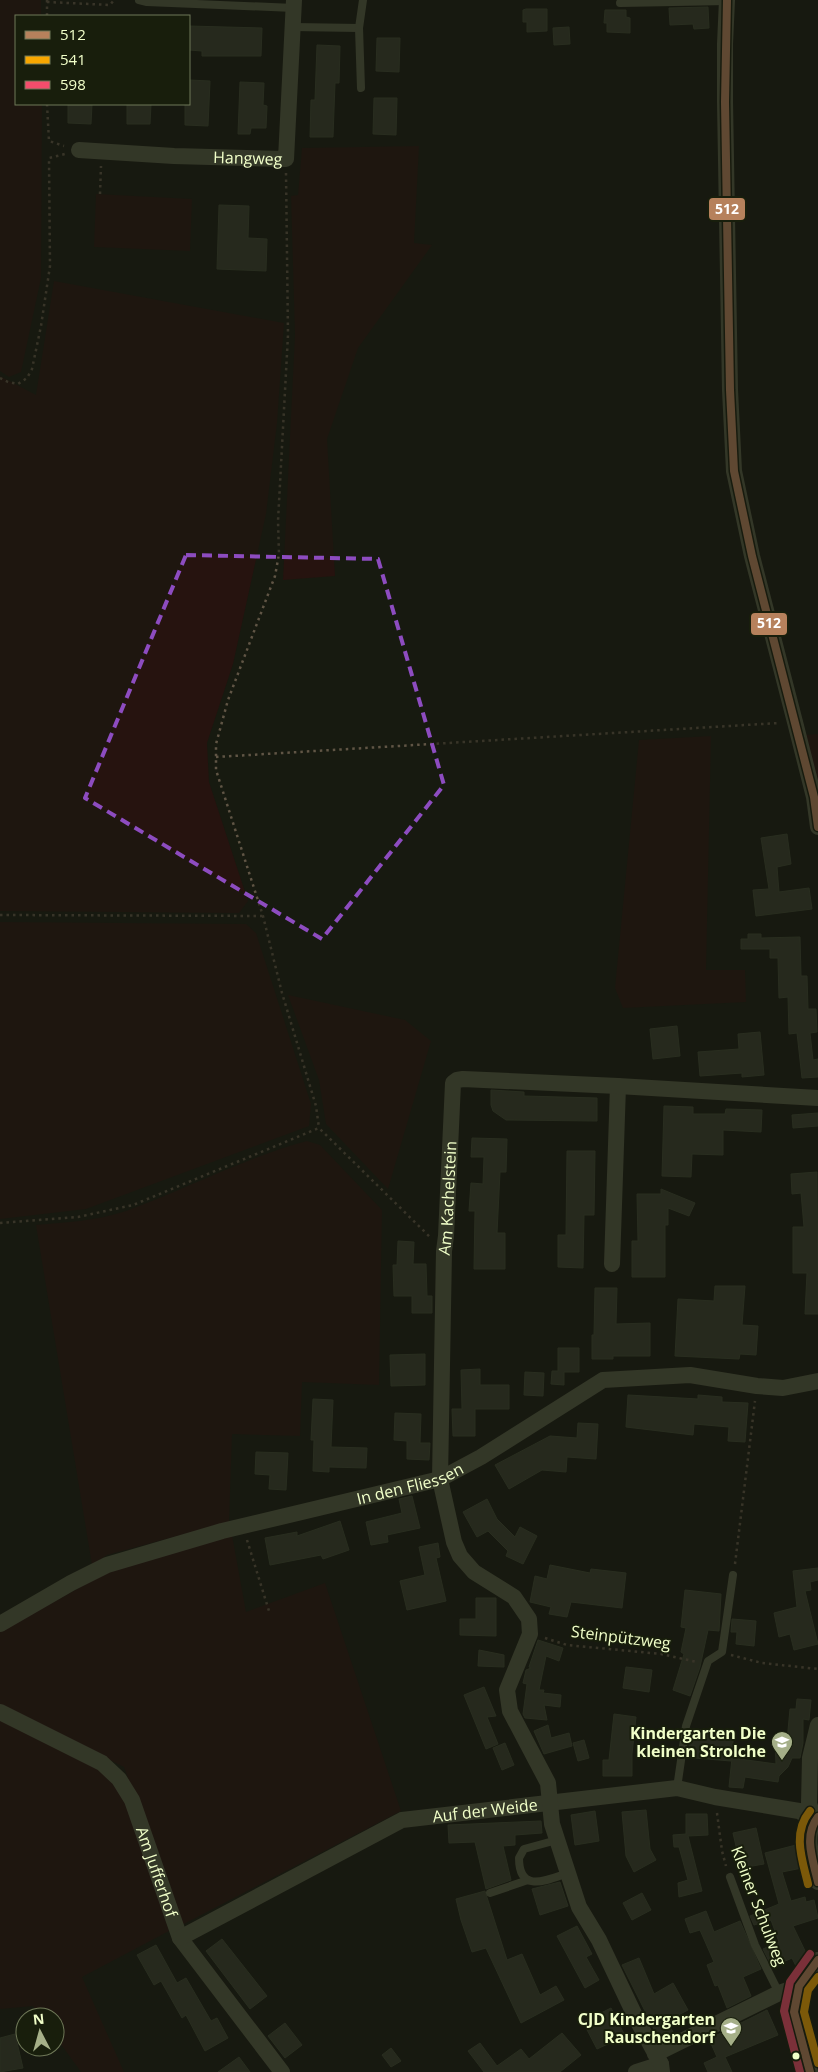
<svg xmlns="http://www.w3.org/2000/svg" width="818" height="2072" font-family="'Open Sans',sans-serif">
  <rect width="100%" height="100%" fill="#171a10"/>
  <!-- green -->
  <g fill="#26130f">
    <path d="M 0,0 L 41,0 L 41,16 L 16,16 L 16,104 L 42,104 L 41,278 L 21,372 L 9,377 L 0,371 Z"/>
    <path d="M 419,146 L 414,243 L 432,245 L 358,348 L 327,439 L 335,576 L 283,580 L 295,335 L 291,196 L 298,195 L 302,148 Z"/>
    <path d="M 96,194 L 192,199 L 190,251 L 94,247 Z"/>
    <path d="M 54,281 L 284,323 L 277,423 L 266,514 L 233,664 L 207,743 L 209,782 L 248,901 L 239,913 L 0,911 L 0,376 L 36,395 Z"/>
    <path d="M 818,734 L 818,781 L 805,735 Z"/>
    <path d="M 711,736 L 706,970 L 745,970 L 746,1002 L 623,1008 L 615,988 L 639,740 Z"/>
    <path d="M 0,922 L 246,924 L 256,933 L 311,1104 L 309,1126 L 86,1209 L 0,1219 Z"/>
    <path d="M 288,995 L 405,1020 L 431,1041 L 388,1189 L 326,1124 L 319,1080 Z"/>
    <path d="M 307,1141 L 320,1145 L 382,1210 L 379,1385 L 302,1382 L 300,1436 L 232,1434 L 229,1522 L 107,1555 L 92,1565 L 36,1225 C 66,1222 97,1221 126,1211 C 187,1189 244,1158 307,1141 Z"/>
    <path d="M 232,1535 L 246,1612 L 325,1583 L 401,1811 L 182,1925 L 124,1767 L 0,1706 L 0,1632 L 113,1569 Z"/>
    <path d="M 0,1720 L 87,1761 L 109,1777 L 127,1803 L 169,1931 L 82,1977 L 124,2072 L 81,2072 L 55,2036 L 55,2017 L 41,2017 L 33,2006 L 0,2009 Z"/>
  </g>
  <!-- building -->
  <g fill="#383d2d" stroke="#3e4532">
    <path d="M 708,7 L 709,28 L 694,29 L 693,24 L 670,25 L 669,8 Z"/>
    <path d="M 526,9 L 547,9 L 547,31 L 527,32 L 527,22 L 523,22 L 523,10 Z"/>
    <path d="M 605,10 L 626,10 L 626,17 L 630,18 L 630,33 L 607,32 L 607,23 L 604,23 Z"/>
    <path d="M 189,26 L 262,28 L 261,56 L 202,56 L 202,51 L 189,50 Z"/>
    <path d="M 569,27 L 570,44 L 554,45 L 553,28 Z"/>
    <path d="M 377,38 L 400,38 L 399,72 L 376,71 Z"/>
    <path d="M 317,45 L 340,46 L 339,83 L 335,83 L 333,137 L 310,137 L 311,100 L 315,100 Z"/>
    <path d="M 189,80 L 210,81 L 208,126 L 185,125 L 185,104 L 189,104 Z"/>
    <path d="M 240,82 L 264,83 L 263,105 L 267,106 L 266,128 L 251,128 L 250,134 L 238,134 Z"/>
    <path d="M 374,98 L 397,98 L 396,135 L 373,134 Z"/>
    <path d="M 68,104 L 92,104 L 91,124 L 68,123 Z"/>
    <path d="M 127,104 L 151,104 L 150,124 L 127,124 Z"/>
    <path d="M 219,205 L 249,206 L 248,238 L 267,239 L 266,271 L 217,269 Z"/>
    <path d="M 787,834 L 791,864 L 777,867 L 779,892 L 809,888 L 812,909 L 756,916 L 753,890 L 769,889 L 761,838 Z"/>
    <path d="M 748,934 L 761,934 L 761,938 L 800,937 L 801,976 L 807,976 L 808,1009 L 816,1009 L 817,1032 L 810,1033 L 813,1060 L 818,1059 L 818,1077 L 802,1078 L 797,1033 L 789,1034 L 788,997 L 779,998 L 778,958 L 770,958 L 770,949 L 741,949 L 741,939 L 748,939 Z"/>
    <path d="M 677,1026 L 680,1056 L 653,1059 L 650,1029 Z"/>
    <path d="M 760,1032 L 764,1075 L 742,1077 L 742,1073 L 700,1076 L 698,1052 L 739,1049 L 738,1034 Z"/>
    <path d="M 491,1090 L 524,1092 L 524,1096 L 597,1098 L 597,1121 L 506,1120 L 493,1111 L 491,1105 Z"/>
    <path d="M 664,1106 L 693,1107 L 693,1114 L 725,1114 L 726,1109 L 762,1110 L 761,1132 L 723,1130 L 723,1155 L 692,1154 L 691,1177 L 662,1176 Z"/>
    <path d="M 818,1113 L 818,1126 L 793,1128 L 792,1115 Z"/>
    <path d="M 472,1138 L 507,1139 L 506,1172 L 500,1172 L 497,1233 L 505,1233 L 505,1269 L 474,1269 L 475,1211 L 469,1211 L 471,1183 L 483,1184 L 484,1157 L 471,1157 Z"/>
    <path d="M 567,1151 L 595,1151 L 594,1215 L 584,1215 L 583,1268 L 558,1267 L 558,1235 L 566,1235 Z"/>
    <path d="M 817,1172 L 818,1314 L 805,1314 L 807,1273 L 793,1273 L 793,1227 L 804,1227 L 801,1193 L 792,1194 L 791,1174 Z"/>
    <path d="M 661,1189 L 695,1203 L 689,1216 L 668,1208 L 668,1225 L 665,1225 L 665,1277 L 632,1277 L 632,1241 L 638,1241 L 637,1194 L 661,1194 Z"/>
    <path d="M 398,1241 L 414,1242 L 413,1264 L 426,1264 L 427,1296 L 432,1296 L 432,1313 L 412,1313 L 412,1296 L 394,1296 L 393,1265 L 397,1265 Z"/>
    <path d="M 715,1286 L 745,1286 L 742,1325 L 758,1326 L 756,1355 L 740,1354 L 739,1359 L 675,1356 L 678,1299 L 714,1301 Z"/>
    <path d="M 595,1288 L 617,1288 L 616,1324 L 650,1323 L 650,1356 L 613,1356 L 613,1359 L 592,1359 L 592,1335 L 594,1335 Z"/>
    <path d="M 558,1348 L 579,1348 L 579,1372 L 564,1372 L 564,1385 L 551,1384 L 552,1371 L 558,1371 Z"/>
    <path d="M 425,1354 L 425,1385 L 391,1386 L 390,1355 Z"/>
    <path d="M 480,1369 L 480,1385 L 509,1385 L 509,1409 L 475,1409 L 475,1436 L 453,1436 L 452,1409 L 462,1409 L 461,1370 Z"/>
    <path d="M 525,1372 L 544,1373 L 543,1396 L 524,1395 Z"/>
    <path d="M 628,1395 L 698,1399 L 698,1395 L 722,1397 L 722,1402 L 748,1403 L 745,1442 L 728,1441 L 729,1427 L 694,1424 L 693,1435 L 626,1427 Z"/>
    <path d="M 313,1399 L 333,1400 L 331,1447 L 367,1448 L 366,1468 L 329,1467 L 329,1472 L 313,1471 L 314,1440 L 311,1440 Z"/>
    <path d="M 395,1413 L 421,1414 L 420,1443 L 430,1443 L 429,1460 L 407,1459 L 407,1441 L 394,1440 Z"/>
    <path d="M 578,1423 L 598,1424 L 596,1459 L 567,1457 L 566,1472 L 542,1470 L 509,1489 L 495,1465 L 550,1436 L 577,1438 Z"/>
    <path d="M 256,1452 L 288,1453 L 286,1490 L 269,1489 L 270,1475 L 255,1474 Z"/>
    <path d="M 412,1496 L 420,1528 L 387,1535 L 388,1542 L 371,1545 L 366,1522 L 402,1513 L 399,1499 Z"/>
    <path d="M 487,1499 L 497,1519 L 515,1537 L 520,1527 L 537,1536 L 523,1564 L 506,1556 L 508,1551 L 488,1531 L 477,1537 L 463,1512 Z"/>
    <path d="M 340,1521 L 349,1550 L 323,1559 L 321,1555 L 270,1565 L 265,1538 L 297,1532 L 297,1536 Z"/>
    <path d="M 438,1543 L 440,1557 L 436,1558 L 446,1601 L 407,1610 L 400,1581 L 425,1575 L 419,1547 Z"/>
    <path d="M 550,1565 L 590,1573 L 591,1569 L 626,1573 L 622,1608 L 571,1602 L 567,1617 L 549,1614 L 551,1607 L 530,1602 L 535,1576 L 547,1579 Z"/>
    <path d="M 818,1568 L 818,1580 L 810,1582 L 811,1590 L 805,1591 L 818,1644 L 794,1650 L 790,1634 L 779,1637 L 774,1613 L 797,1607 L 793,1571 Z"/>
    <path d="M 685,1590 L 721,1594 L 719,1631 L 708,1630 L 700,1667 L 690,1696 L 673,1690 L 684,1654 L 681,1652 L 686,1628 L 681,1627 Z"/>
    <path d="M 476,1598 L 496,1598 L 496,1636 L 460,1635 L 460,1619 L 476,1619 Z"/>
    <path d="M 732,1619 L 756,1621 L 754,1646 L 736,1644 L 737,1632 L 731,1632 Z"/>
    <path d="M 538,1640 L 563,1648 L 559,1661 L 546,1656 L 539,1690 L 544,1690 L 543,1693 L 561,1695 L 560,1707 L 544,1705 L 547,1720 L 525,1718 L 523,1714 L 527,1684 L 523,1683 L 526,1670 L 531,1668 L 529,1667 Z"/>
    <path d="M 479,1650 L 504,1655 L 504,1667 L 478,1666 Z"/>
    <path d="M 626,1667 L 652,1670 L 649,1692 L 623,1688 Z"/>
    <path d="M 484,1687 L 496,1716 L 487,1717 L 498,1744 L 486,1749 L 464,1695 Z"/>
    <path d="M 797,1699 L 811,1700 L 809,1720 L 803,1719 L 803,1743 L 800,1758 L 792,1758 L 788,1767 L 779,1776 L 778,1782 L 745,1777 L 743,1788 L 729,1787 L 732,1758 L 776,1764 L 775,1741 L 787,1741 L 790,1709 L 796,1709 Z"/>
    <path d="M 614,1714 L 636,1717 L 632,1754 L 632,1776 L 603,1776 L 603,1760 L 609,1760 Z"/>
    <path d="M 548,1725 L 551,1738 L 569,1733 L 572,1746 L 544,1754 L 534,1731 Z"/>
    <path d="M 691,1729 L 734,1732 L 731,1761 L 695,1758 L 696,1746 L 689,1746 Z"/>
    <path d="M 584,1740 L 589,1758 L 578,1761 L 573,1743 Z"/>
    <path d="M 505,1743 L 514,1765 L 502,1770 L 493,1748 Z"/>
    <path d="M 646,1810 L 650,1849 L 656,1860 L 634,1872 L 626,1856 L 622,1812 Z"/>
    <path d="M 595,1811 L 599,1841 L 575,1845 L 571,1815 Z"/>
    <path d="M 686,1814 L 707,1814 L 708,1835 L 688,1836 L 702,1891 L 679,1897 L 678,1883 L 688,1880 L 679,1847 L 674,1847 L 673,1835 L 686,1834 Z"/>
    <path d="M 541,1821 L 542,1833 L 515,1835 L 515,1845 L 503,1846 L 511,1880 L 486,1889 L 475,1842 L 449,1843 L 448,1825 Z"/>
    <path d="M 756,1828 L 764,1864 L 741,1868 L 733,1833 Z"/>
    <path d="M 796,1845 L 802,1868 L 782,1872 L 791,1901 L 805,1897 L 806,1902 L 814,1900 L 818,1918 L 793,1926 L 808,1957 L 804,1962 L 796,1966 L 792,1958 L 772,1967 L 763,1949 L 779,1942 L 771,1920 L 754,1925 L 750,1916 L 779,1904 L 765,1853 Z"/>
    <path d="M 560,1882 L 568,1906 L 540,1915 L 532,1889 Z"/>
    <path d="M 485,1891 L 507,1960 L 522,1954 L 540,1995 L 556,1986 L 564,2000 L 521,2023 L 486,1948 L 472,1952 L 461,1920 L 456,1899 Z"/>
    <path d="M 642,1893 L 651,1910 L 632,1920 L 623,1903 Z"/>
    <path d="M 706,1911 L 714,1932 L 740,1921 L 761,1969 L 743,1977 L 751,1996 L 727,2008 L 718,1985 L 715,1986 L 707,1965 L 714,1962 L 700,1930 L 690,1933 L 685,1919 Z"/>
    <path d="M 577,1926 L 592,1954 L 586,1957 L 599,1980 L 585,1988 L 557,1936 Z"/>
    <path d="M 222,1939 L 267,1996 L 250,2009 L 206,1951 Z"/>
    <path d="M 156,1945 L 177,1983 L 186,1978 L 211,2021 L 217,2018 L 228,2038 L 205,2051 L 186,2015 L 182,2018 L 161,1981 L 154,1985 L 137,1955 Z"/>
    <path d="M 639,1958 L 654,1994 L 673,1983 L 688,2010 L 667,2021 L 674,2034 L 660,2041 L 622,1965 Z"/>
    <path d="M 611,2008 L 625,2036 L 597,2049 L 583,2022 Z"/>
    <path d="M 767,2010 L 778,2035 L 725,2057 L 732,2072 L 708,2072 L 704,2063 L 717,2057 L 709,2039 Z"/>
    <path d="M 285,2023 L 302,2045 L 285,2058 L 268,2036 Z"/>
    <path d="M 562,2033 L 581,2055 L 560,2072 L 484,2072 L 468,2051 L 480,2043 L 497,2066 L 521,2049 L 529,2059 Z"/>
    <path d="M 15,2034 L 23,2068 L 0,2072 L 0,2038 Z"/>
    <path d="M 391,2048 L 401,2061 L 391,2067 L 382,2055 Z"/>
    <path d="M 239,2057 L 250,2072 L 218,2072 Z"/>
  </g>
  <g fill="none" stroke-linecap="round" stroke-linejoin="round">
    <!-- path -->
    <g stroke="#605545" stroke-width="2.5" stroke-dasharray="2.5 4" stroke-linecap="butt">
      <path d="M 47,0 L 47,16"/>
      <path d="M 47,2 L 110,5 L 114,0"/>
      <path d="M 47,104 L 49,141 L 64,146"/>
      <path d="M 286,173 L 288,335 L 278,521 L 279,554 L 275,576 L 228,700 L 216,744 L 216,770 L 263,916 L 282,993 L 316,1106 L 319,1128"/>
      <path d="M 100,194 L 101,166"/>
      <path d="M 0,378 L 8,382 L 18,384 L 27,378 L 32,369 L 41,326 L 50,266 L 49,158 L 65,154"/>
      <path d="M 216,757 L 779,723"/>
      <path d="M 0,915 L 263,916"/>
      <path d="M 0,1223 L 78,1217 L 133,1205 L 319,1128 L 431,1238"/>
      <path d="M 247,1540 L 269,1611"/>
      <path d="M 735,1564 L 755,1401"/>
      <path d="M 545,1638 L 567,1645 L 661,1654 L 697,1662"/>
      <path d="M 731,1655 L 762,1663 L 818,1669"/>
      <path d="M 717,1813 L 722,1851 L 726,1866"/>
    </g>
    <!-- lane -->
    <g stroke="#565b44" stroke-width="8">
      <path d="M 139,0 L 147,2 L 294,8"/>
      <path d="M 620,3 L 727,1"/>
      <path d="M 293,27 L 359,28"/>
      <path d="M 361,88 L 359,28 L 363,0"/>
      <path d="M 677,1788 L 686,1726 L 708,1661 L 722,1652 L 733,1575"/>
      <path d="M 557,1840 L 524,1849 L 519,1858 C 519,1894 547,1880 568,1873"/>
      <path d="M 730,1877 L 755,1945 L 779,1993"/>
      <path d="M 490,1893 L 528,1880"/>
    </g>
    <!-- street -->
    <g stroke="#565b44" stroke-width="16">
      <path d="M 727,0 L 725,44 L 725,102 L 730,390 L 734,471 L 752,556 L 795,722 L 814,797 L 818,827"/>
      <path id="s1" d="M 79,150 L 174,156 L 286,159 L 294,0"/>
      <path d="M 612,1264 L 618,1086"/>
      <path id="s2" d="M 0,1624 L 71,1583 L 107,1565 L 222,1531 L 440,1479 L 481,1457 L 603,1380 L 690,1375 L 757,1386 L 783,1388 L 818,1381"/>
      <path id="s3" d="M 0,1712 L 102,1763 L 119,1779 L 132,1800 L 180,1938 L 282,2072"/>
      <path d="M 818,1817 C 801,1832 814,1864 818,1882"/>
      <path d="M 815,1820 L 809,1804 L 810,1758 L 818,1725"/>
      <path id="s4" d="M 180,1938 L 402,1820 L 677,1788 L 715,1797 L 799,1811 L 815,1820"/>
      <path d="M 655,2054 L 779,1993 L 799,1986"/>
      <path d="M 636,2072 L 661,2064"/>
      <path id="s5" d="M 662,2072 L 661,2064 L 637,2020 L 599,1940 L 579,1907 L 552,1824 L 548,1783 L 510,1711 L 507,1690 L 530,1634 L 529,1619 L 514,1597 L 474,1572 L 460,1556 L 454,1542 L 440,1479 L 444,1251 L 446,1236 L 453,1083 L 457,1080 L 463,1079 L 618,1086 L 818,1098"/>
      <path d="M 810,2072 L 794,2012 L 799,1986 L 818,1960"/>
    </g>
    <!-- bus-1 casing -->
    <g stroke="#181e0c" stroke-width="11">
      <g id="bus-1">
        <path d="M 727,0 L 725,102 L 730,390 L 734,471 L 752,556 L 814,797 L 818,827"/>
        <path d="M 818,1817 C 803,1836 813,1860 818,1882"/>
        <path d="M 810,2072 L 794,2012 L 799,1986 L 818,1960"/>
      </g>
    </g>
    <!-- bus-2 casing -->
    <g stroke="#181e0c" stroke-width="11">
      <g id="bus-2">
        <path d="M 808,1884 C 802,1859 792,1833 810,1811"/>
        <path d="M 818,1977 L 808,1990 L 804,2012 L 818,2063"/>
      </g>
    </g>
    <!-- bus-3 casing -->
    <g stroke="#181e0c" stroke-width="11">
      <path id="bus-3" d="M 800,2072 L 784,2011 L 790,1982 L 810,1954"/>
    </g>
    <!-- bus-1 -->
    <use href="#bus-1" stroke="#b6815c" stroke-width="8"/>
    <!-- bus-2 -->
    <use href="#bus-2" stroke="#f7a600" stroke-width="8"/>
    <!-- bus-3 -->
    <use href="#bus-3" stroke="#f44d6c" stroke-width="8"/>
  </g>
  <!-- marked area -->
  <path d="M0 0H818V2072H0ZM 186,555 L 378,559 L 444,785 L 322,939 L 85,798 Z" fill="#171a10" fill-opacity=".55" fill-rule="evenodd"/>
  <path fill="none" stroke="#8d4cc0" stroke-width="4" stroke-dasharray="10 6" stroke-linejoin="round" d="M 186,555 L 378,559 L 444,785 L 322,939 L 85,798 Z"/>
  <!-- icons -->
  <defs>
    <g id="school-pin" transform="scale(1.125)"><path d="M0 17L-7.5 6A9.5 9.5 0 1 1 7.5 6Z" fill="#a5af88" stroke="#181e0c"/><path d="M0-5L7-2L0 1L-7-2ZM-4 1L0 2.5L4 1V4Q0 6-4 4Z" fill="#fff"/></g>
  </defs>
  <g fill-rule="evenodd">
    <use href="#school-pin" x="782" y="1742"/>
    <use href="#school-pin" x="731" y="2028"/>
  </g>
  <!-- markers -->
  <circle fill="#f1ffc9" stroke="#181e0c" stroke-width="2" cx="796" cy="2056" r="4.5"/>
  <g text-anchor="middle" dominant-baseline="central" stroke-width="4" stroke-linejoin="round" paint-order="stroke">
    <!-- street labels -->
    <g font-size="16" fill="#f1ffc9" stroke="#181e0c">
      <text stroke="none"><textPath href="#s1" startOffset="169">Hangweg</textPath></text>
      <text stroke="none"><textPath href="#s5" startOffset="948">Am Kachelstein</textPath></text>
      <text stroke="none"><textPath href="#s2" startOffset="436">In den Fliessen</textPath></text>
      <text transform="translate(621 1637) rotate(7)">Steinpützweg</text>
      <text stroke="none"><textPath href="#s4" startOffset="335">Auf der Weide</textPath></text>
      <text stroke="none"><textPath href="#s3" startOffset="238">Am Jufferhof</textPath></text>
      <text transform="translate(759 1906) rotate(69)">Kleiner Schulweg</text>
    </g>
    <!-- poi labels -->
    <g font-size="16" font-weight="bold" fill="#f1ffc9" stroke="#181e0c" text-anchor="end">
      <text x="766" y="1733">Kindergarten Die<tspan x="766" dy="18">kleinen Strolche</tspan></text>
      <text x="715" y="2019">CJD Kindergarten<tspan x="715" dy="18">Rauschendorf</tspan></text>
    </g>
  </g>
  <g stroke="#181e0c" stroke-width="2">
    <rect x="708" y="197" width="38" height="24" rx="5" fill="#b6815c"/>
    <rect x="750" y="612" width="38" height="24" rx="5" fill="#b6815c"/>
  </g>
  <g font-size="14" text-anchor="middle" font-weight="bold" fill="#fff">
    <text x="727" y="214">512</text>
    <text x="769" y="628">512</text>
  </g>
  <!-- legend -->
  <rect x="15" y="15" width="175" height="90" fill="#181e0c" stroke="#6f7858"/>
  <rect x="25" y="31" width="25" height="8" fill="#b6815c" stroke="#6f7858"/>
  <text x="60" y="40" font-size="15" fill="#f1ffc9">512</text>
  <rect x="25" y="56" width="25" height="8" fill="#f7a600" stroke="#6f7858"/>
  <text x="60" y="65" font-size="15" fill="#f1ffc9">541</text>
  <rect x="25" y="81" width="25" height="8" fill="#f44d6c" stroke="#6f7858"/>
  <text x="60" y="90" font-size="15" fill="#f1ffc9">598</text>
  <!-- north arrow -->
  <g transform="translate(40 2032) rotate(354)"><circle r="24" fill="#181e0c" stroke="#6f7858"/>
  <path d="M0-4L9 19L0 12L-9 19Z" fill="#a5af88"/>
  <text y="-8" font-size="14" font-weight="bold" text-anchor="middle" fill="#f1ffc9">N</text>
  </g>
</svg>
